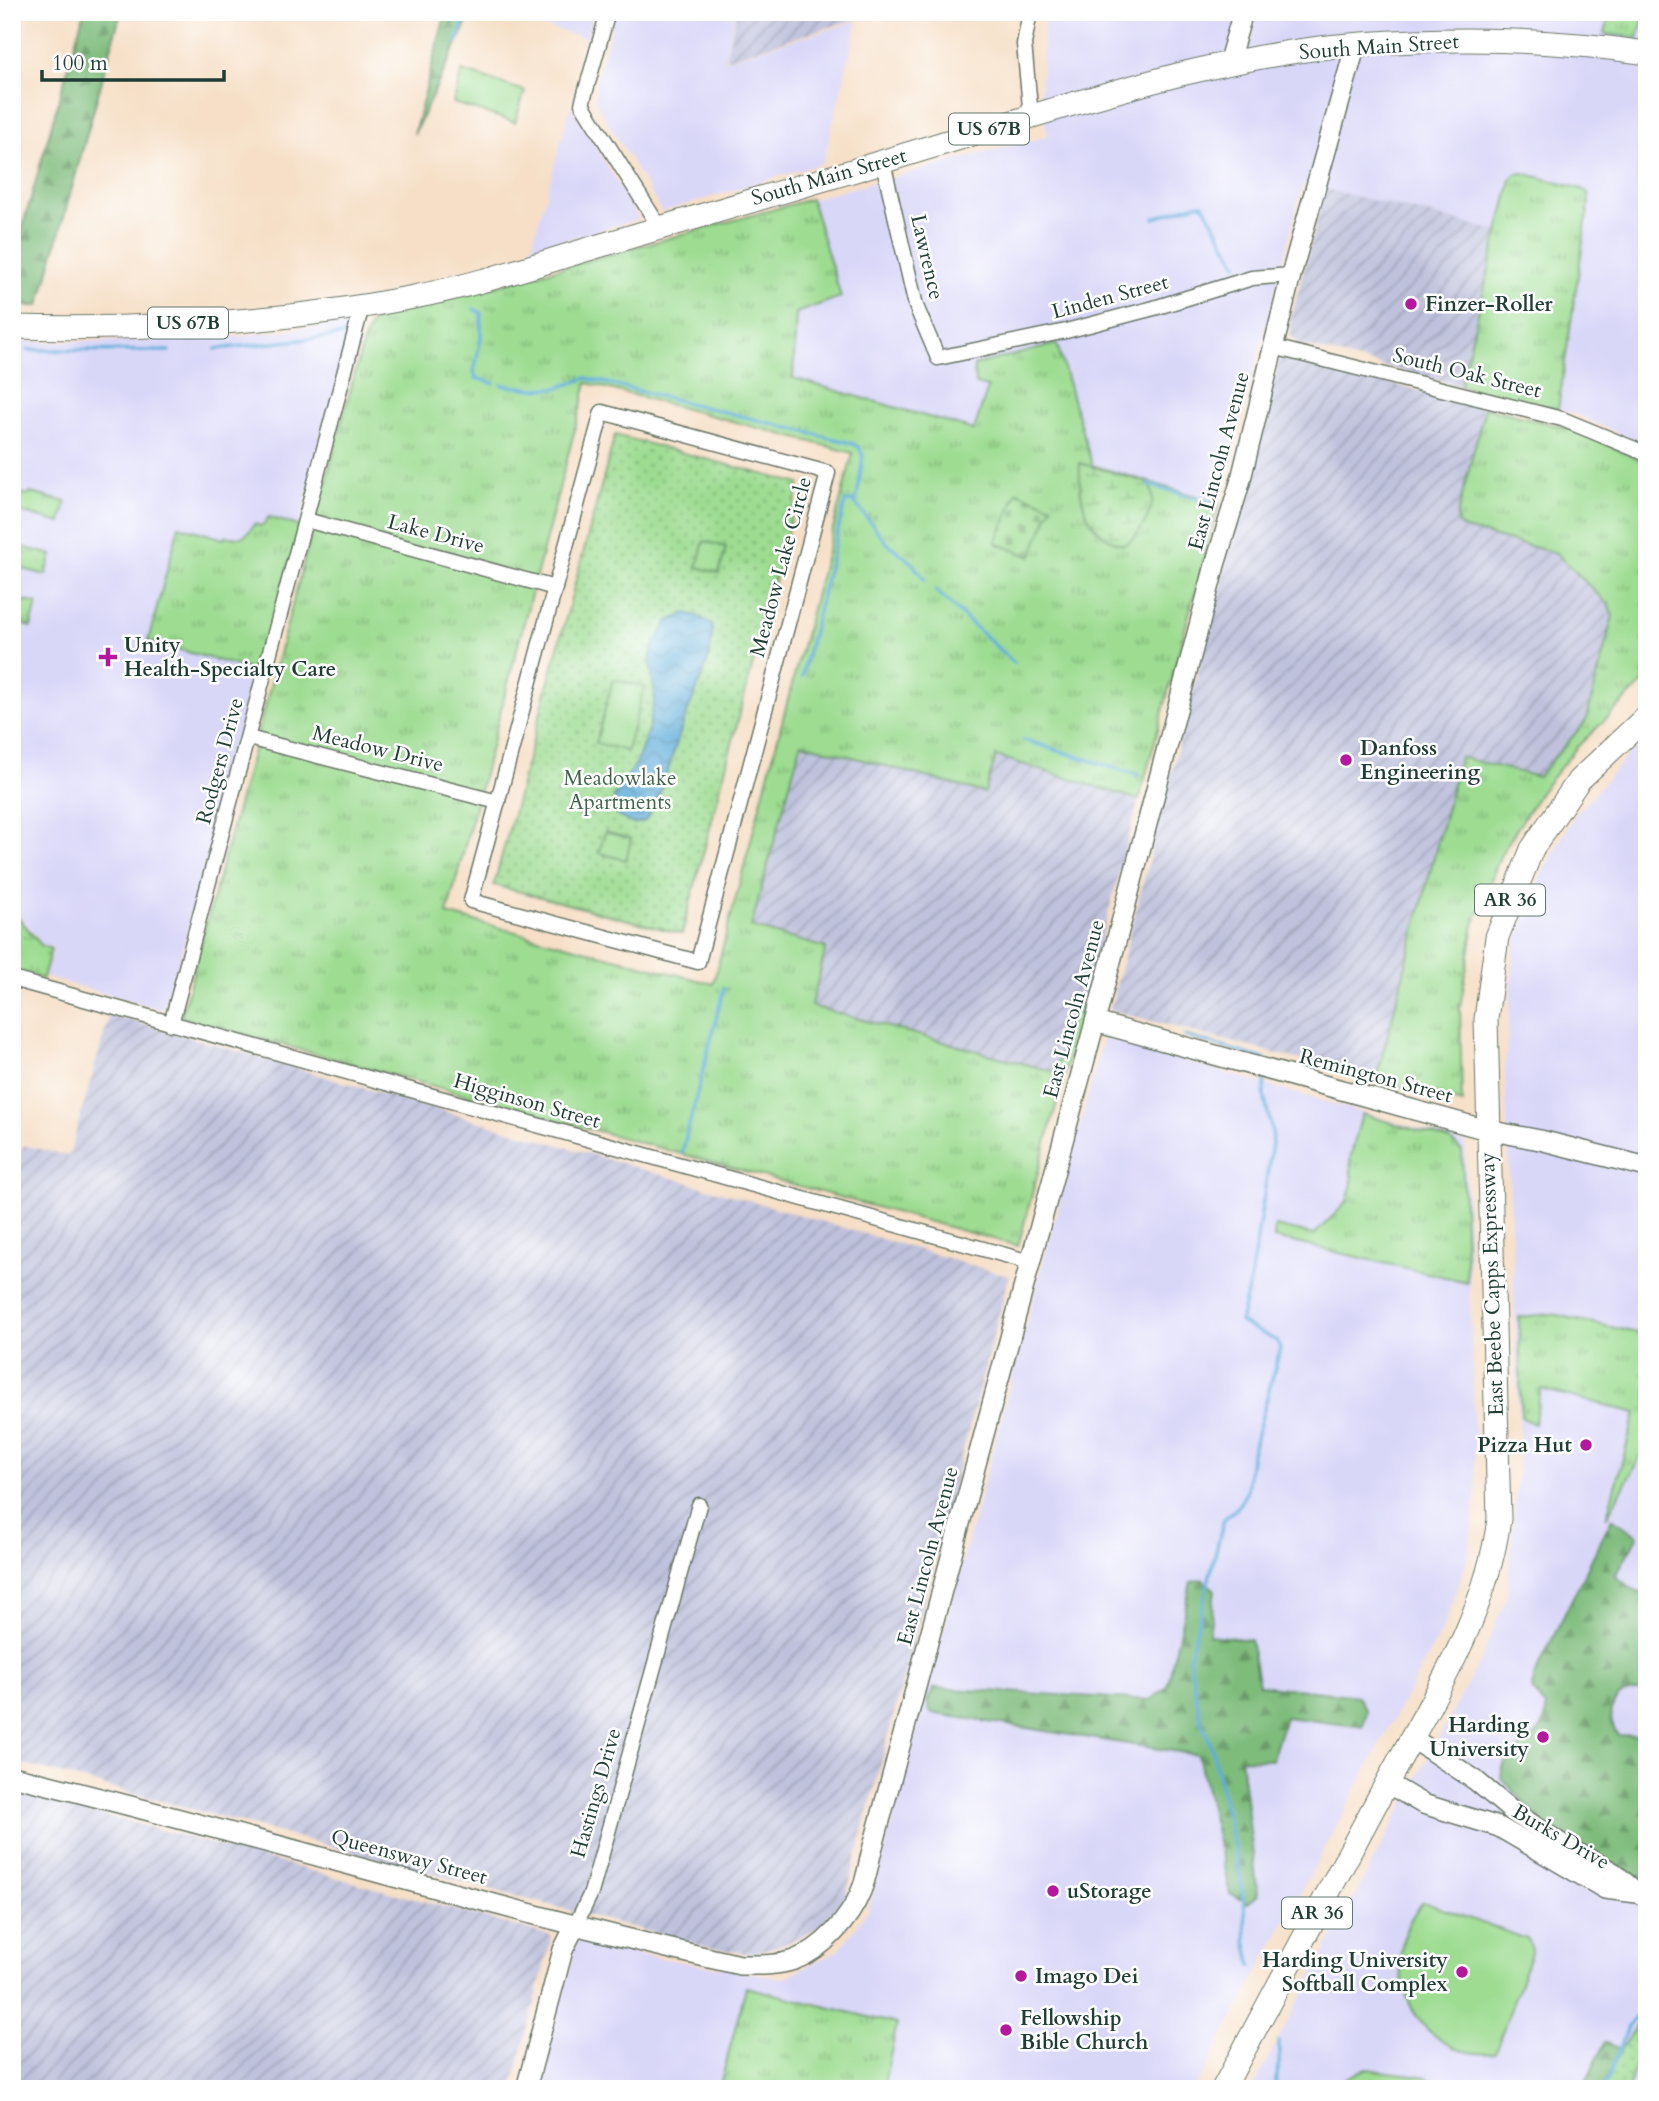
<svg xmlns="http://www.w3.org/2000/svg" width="1659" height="2101" font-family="Cardo,serif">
  <defs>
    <pattern id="industrial-furrows" width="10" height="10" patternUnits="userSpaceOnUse" patternTransform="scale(1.75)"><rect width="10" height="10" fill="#c0c2dd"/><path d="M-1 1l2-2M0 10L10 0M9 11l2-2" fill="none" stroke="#9b9fb4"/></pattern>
    <pattern id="grass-tufts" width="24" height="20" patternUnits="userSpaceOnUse" patternTransform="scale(1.75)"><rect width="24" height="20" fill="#9ddc91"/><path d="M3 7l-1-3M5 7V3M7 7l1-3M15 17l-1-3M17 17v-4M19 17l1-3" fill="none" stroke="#7fb477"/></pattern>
    <pattern id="forest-firs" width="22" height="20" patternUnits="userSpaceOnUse" patternTransform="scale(1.75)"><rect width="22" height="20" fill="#7ebc7b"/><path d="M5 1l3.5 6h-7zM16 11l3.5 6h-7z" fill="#679a66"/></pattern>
    <pattern id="wetland-marsh" width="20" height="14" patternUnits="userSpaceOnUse" patternTransform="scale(1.75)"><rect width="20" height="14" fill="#9ddc91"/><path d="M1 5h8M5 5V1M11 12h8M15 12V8" fill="none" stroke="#7fb477"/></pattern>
    <pattern id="cemetery-stones" width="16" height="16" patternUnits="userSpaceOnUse" patternTransform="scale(1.75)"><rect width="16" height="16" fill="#9ddc91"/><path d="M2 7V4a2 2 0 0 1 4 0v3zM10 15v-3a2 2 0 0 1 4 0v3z" fill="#7fb477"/></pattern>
    <pattern id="park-dots" width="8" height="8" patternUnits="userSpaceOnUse" patternTransform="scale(1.75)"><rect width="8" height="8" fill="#9ddc91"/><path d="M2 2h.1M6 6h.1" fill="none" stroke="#7fb477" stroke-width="1.8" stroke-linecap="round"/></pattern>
    <pattern id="water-waves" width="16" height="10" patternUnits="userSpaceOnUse" patternTransform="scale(1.75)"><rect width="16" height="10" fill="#60aeda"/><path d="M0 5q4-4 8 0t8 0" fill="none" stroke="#4f8fb2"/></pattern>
  </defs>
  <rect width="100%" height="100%" fill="#fff"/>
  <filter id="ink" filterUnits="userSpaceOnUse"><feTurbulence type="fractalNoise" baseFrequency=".0143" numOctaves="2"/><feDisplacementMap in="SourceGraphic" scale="14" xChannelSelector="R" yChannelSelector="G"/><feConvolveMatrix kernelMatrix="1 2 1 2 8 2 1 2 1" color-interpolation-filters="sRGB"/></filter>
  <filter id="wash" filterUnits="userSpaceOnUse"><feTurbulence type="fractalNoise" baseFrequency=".00686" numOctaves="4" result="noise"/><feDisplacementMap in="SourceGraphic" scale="28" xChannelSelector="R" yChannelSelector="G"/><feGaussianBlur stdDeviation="1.57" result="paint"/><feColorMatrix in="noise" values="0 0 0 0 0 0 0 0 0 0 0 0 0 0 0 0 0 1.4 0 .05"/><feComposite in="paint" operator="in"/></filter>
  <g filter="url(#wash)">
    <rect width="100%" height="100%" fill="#f6dfc6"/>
    <!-- built -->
    <g fill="#d9d7f8">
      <path d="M 492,12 L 594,12 L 587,38 Z"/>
      <path d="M 616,12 L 736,12 L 724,60 L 858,21 L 823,163 L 662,212 L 595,101 L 596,81 Z"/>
      <path d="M 1048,12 L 1647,12 L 1647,447 L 1583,417 L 1558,409 L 1589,202 L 1588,194 L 1582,189 L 1511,180 L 1498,231 L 1303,184 L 1219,503 L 1092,465 L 1056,345 L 988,386 L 975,430 L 793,378 L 796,313 L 841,297 L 811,199 L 1048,136 L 1040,96 L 1045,14 Z"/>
      <path d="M 571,105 L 639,219 L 531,250 Z"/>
      <path d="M 343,324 L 350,332 L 299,526 L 254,524 L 248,534 L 239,539 L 226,536 L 225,539 L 180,526 L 259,672 L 204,876 L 164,1010 L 45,977 L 53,948 L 42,944 L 12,907 L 12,342 L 202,340 Z"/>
      <path d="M 1647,738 L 1647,2089 L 1252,2089 L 1482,1657 L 1507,1597 L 1520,1446 L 1505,1070 L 1514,949 L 1539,879 L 1573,818 L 1627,756 Z"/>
      <path d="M 1104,1038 L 1465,1142 L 1476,1491 L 1469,1554 L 1445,1624 L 1195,2089 L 538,2089 L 577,1941 L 628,1953 L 784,1978 L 838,1951 L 868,1911 Z"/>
    </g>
    <!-- industrial -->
    <g fill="url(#industrial-furrows)">
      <path d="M 737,12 L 860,12 L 859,18 L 725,59 Z"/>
      <path d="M 1325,189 L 1498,231 L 1460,386 L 1301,345 L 1291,336 L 1290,323 Z"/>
      <path d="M 1280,356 L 1485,407 L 1457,515 L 1457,519 L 1461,527 L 1556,553 L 1608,604 L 1613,615 L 1586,721 L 1538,777 L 1460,757 L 1376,1080 L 1110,1010 Z"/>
      <path d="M 801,743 L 985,792 L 995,756 L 1139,800 L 1083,1006 L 1074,1004 L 1055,1073 L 810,1006 L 751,927 Z"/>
      <path d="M 110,1014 L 1009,1276 L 846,1896 L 821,1927 L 787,1943 L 751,1954 L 710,1948 L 12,1761 L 12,1186 L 23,1145 L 69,1156 Z"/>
      <path d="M 12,1790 L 552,1936 L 512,2089 L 12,2089 Z"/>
    </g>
    <!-- grass -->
    <g fill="url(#grass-tufts)" stroke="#5e8c62" stroke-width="2" fill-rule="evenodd">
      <path d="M 1610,12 L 1645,12 L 1638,38 L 1605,34 Z"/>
      <path d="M 1523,173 L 1582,189 L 1588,193 L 1589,202 L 1558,409 L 1460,386 L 1511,180 L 1515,174 Z"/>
      <path d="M 811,199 L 841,297 L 796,313 L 793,378 L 974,430 L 988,387 L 975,384 L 974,365 L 1057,344 L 1092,465 L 1219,503 L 1139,800 L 996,756 L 985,793 L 801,743 L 751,927 L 826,948 L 811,1006 L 1055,1072 L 1074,1004 L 1083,1006 L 1018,1246 L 181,1017 L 363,343 L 371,323 L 386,316 ZM 587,383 L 853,453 L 713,984 L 447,914 Z"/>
      <path d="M 1485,407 L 1578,431 L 1647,463 L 1647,679 L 1577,747 L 1541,791 L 1501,854 L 1474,925 L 1460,1007 L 1462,1103 L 1376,1080 L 1460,757 L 1538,777 L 1586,721 L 1613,615 L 1608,604 L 1556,553 L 1465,529 L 1458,524 L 1457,515 Z"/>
      <path d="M 16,492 L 29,495 L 30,493 L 66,502 L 61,523 L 12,510 L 12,501 L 16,501 L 17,495 L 15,494 Z"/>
      <path d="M 269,517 L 299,526 L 259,672 L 148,641 L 179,526 L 224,539 L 226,536 C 240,539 247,538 254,524 L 262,526 Z"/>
      <path d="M 16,545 L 52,555 L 46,575 L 12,566 Z"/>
      <path d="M 12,597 L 37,604 L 31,627 L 12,622 Z"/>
      <path d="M 12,910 L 41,945 L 51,949 L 43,979 L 12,970 Z"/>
      <path d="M 1362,1114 L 1450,1140 L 1462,1151 L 1467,1282 L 1274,1238 L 1275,1226 L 1314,1235 L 1347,1202 L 1352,1183 L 1350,1159 Z"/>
      <path d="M 1552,1314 L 1647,1335 L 1647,1445 L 1606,1518 L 1636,1413 L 1541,1389 L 1534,1424 L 1521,1417 L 1519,1317 Z"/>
      <path d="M 746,1987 L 897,2024 L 883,2089 L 719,2089 Z"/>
    </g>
    <!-- forest -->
    <g fill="url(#forest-firs)" stroke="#4e7c58" stroke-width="2">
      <path d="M 84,12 L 121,12 L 39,306 L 12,306 L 12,264 Z"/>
      <path d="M 446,12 L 472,12 L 414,134 Z"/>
      <path d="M 1612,1518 L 1638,1536 L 1615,1576 L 1647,1598 L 1647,1691 C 1639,1691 1630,1690 1623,1694 C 1608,1702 1609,1723 1618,1735 L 1647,1736 L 1647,1880 L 1615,1866 L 1549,1829 L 1501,1778 C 1503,1741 1548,1747 1546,1707 L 1532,1690 L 1533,1678 Z"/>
      <path d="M 1202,1579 L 1215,1590 L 1209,1635 L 1250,1640 L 1259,1685 L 1358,1696 L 1366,1711 L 1363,1727 L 1285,1717 L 1272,1760 L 1241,1759 L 1258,1895 L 1248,1903 L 1230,1894 L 1198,1755 L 931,1713 L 927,1701 L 934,1688 L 1150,1700 L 1167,1687 L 1191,1582 Z"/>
      <path d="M 1605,2042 L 1621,2049 L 1602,2089 L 1583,2089 Z"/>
    </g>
    <!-- wetland -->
    <path fill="url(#wetland-marsh)" stroke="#5e8c62" stroke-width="2" d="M 1080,463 L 1148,483 C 1161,503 1141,535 1124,545 C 1085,535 1078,498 1080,463 Z"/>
    <!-- cemetery -->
    <path fill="url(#cemetery-stones)" stroke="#5e8c62" stroke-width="2" d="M 1017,492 L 1052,506 L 1031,557 L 996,543 Z"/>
    <!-- park -->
    <g fill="url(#park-dots)" stroke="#5e8c62" stroke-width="2">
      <path d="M 615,435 L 800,484 L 682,934 L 494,885 Z"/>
      <path d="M 1647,2006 L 1647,2053 L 1639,2052 L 1628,2089 L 1603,2089 L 1621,2049 L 1642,2018 Z"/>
    </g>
    <!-- pitch -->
    <g fill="#9ddc91" stroke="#5e8c62" stroke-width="2">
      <path d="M 462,71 L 525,91 L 515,122 L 453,103 Z"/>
      <path d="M 704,541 L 726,547 L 719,573 L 697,567 Z"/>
      <path d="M 613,679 L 644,687 L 627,751 L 596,743 Z"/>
      <path d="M 605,832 L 631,839 L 626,860 L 599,853 Z"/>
      <path d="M 1423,1902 L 1527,1939 L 1532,1949 L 1495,2053 C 1415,2062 1371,1961 1423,1902 Z"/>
      <path d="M 1366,2069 L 1427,2077 L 1449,2089 L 1324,2089 Z"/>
    </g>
    <!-- water -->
    <path fill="url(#water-waves)" stroke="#407687" stroke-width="2" d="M 687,613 L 702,618 L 712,625 C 714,661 694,692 683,724 C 671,757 665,792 645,821 L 633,824 L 617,816 L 612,807 L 615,794 L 637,762 L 649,727 L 655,696 L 650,664 L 652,649 L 668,621 Z"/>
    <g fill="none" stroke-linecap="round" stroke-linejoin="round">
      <!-- stream -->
      <g stroke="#60aeda" stroke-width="3.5">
        <path d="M 457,42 L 466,12"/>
        <path d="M 1154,218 L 1196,204 L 1203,204 L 1237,264"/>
        <path d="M 474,309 L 481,313 L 481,338 L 474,372 L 476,378 L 494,383"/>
        <path d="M 216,349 L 346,335"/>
        <path d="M 28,350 L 169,351"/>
        <path d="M 502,385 L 534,389 L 558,388 L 586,378 L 851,443 L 859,447 L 863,456 L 856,504"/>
        <path d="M 1149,485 L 1215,503"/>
        <path d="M 935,590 L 1014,663"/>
        <path d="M 802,676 L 845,502 L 851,501 L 856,504 L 886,542 L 912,563 L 925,580"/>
        <path d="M 1024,740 L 1138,775"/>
        <path d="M 1185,1036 L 1265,1059"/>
        <path d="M 682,1153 L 724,988"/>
        <path d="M 1252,1966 L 1246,1941 L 1245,1910 L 1238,1864 L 1212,1748 L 1201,1720 L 1189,1659 L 1224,1519 L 1237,1508 L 1247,1491 L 1251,1457 L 1280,1349 L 1277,1341 L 1240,1322 L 1251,1277 L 1273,1137 L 1264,1095 L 1265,1079"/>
        <path d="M 1274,2089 C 1277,2074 1283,2056 1278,2042"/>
        <path d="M 1603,2089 L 1610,2075 L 1628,2026 L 1647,2001"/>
      </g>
    </g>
  </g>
  <g filter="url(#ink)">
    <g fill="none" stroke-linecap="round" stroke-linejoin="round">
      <!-- street casing -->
      <g stroke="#6a7667" stroke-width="17">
        <g id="street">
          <path d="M 608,12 L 582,104 L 660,228"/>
          <path d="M 1030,12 L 1024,44 L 1031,117"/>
          <path d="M 883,162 L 916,306 L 938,358 L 1066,331 L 1154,308 L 1252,278 L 1291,275"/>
          <path d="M 1273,347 L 1562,419 L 1647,454"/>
          <path d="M 602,412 L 828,473 L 698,962 L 471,901 Z"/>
          <path d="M 306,520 L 555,588"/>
          <path d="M 248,738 L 498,802"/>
          <path d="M 12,979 L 1030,1262"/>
          <path d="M 171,1024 L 362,306"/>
          <path d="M 576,1924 L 591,1893 L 699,1505"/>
        </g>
      </g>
      <!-- secondary casing -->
      <g stroke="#6a7667" stroke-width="22">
        <g id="secondary">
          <path d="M 1228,64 L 1243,12"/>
          <path d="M 1095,1022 L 1487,1130 L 1540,1140 L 1647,1167"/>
          <path d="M 1412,1738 L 1475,1780 L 1512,1811 L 1563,1845 L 1613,1872 L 1637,1893"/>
          <path d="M 12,1776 C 256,1835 495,1910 740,1965 C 758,1965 776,1966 794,1960 C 823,1949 850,1919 861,1891 C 866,1880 868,1867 871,1854 L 1095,1022 L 1215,565 L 1240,483 L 1291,275 L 1356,44"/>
          <path d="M 1387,1783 L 1423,1804 L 1499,1827 L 1605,1889 L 1637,1893 L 1647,1897"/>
          <path d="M 526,2089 L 563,1950 L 576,1924"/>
        </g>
      </g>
      <!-- primary casing -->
      <g stroke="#6a7667" stroke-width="25">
        <g id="primary">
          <path d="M 12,327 C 146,330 283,323 414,297 C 482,284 549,260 616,241 C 739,205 863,168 986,130 C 1109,93 1233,53 1362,44 C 1457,37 1553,39 1647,53"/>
          <path d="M 1223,2089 C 1277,1989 1330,1889 1383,1790 C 1430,1703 1486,1619 1499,1519 L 1486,1019 L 1497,937 L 1532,849 L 1579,780 L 1647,716"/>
        </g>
      </g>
      <!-- street -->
      <use href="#street" stroke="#fff" stroke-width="14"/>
      <!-- secondary -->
      <use href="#secondary" stroke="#fff" stroke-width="19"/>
      <!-- primary -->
      <use href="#primary" stroke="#fff" stroke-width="23"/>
    </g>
  </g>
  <!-- markers -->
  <g fill="#b5179e" stroke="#fff" stroke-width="2.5">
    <circle cx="1411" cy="304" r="7"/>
    <path d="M104.5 646.5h7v7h7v7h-7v7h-7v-7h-7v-7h7z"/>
    <circle cx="1346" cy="760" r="7"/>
    <circle cx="1586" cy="1445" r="7"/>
    <circle cx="1543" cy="1737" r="7"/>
    <circle cx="1053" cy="1891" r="7"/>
    <circle cx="1462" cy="1972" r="7"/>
    <circle cx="1021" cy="1976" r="7"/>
    <circle cx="1006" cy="2030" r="7"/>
  </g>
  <g text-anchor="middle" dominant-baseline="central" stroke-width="5" stroke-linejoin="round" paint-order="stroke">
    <!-- shield labels -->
    <g fill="#fff" stroke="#627771" stroke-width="2">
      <rect x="949" y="113.5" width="80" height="31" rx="5"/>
      <rect x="148" y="307.5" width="80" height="31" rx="5"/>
      <rect x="1475" y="884.5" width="70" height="31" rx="5"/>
      <rect x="1282" y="1897.5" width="70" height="31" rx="5"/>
    </g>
    <g font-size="19" font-weight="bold" fill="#1f3d34">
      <text x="989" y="129">US 67B</text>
      <text x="188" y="323">US 67B</text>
      <text x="1510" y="900">AR 36</text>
      <text x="1317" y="1913">AR 36</text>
    </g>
    <!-- street labels -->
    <g font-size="21" fill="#1f3d34" stroke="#fff">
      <text transform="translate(1379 47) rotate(-4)">South Main Street</text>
      <text transform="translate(829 177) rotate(-16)">South Main Street</text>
      <text transform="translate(927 257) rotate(77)">Lawrence</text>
      <text transform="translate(1110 297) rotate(-15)">Linden Street</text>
      <text transform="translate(1467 373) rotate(14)">South Oak Street</text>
      <text transform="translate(1219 461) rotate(-75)">East Lincoln Avenue</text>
      <text transform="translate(436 534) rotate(15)">Lake Drive</text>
      <text transform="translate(781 567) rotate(-75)">Meadow Lake Circle</text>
      <text transform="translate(378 749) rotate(14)">Meadow Drive</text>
      <text transform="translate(220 761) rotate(-75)">Rodgers Drive</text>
      <text transform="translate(1074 1009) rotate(-75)">East Lincoln Avenue</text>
      <text transform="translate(1376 1076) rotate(15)">Remington Street</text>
      <text transform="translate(527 1101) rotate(16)">Higginson Street</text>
      <text transform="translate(1492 1284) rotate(-92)">East Beebe Capps Expressway</text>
      <text transform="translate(928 1556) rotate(-75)">East Lincoln Avenue</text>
      <text transform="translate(596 1793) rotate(-74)">Hastings Drive</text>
      <text transform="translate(1561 1837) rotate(30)">Burks Drive</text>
      <text transform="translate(409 1857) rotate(15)">Queensway Street</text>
    </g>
    <!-- poi labels -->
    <g font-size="21" font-weight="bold" fill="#1f3d34" stroke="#fff" text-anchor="start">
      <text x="1425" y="304">Finzer-Roller</text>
      <text x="124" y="645">Unity<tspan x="124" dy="24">Health-Specialty Care</tspan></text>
      <text x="1360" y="748">Danfoss<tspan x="1360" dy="24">Engineering</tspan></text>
      <text x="1572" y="1445" text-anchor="end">Pizza Hut</text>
      <text x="1529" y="1725" text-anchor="end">Harding<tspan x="1529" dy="24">University</tspan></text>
      <text x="1067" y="1891">uStorage</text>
      <text x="1448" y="1960" text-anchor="end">Harding University<tspan x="1448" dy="24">Softball Complex</tspan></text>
      <text x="1035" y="1976">Imago Dei</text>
      <text x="1020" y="2018">Fellowship<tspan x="1020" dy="24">Bible Church</tspan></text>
    </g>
    <!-- park labels -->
    <g font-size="21" fill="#3e654b" stroke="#fff">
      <text x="620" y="778">Meadowlake<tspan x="620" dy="24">Apartments</tspan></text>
    </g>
  </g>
  <!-- margin -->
  <rect width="1659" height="2101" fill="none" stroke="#fff" stroke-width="42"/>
  <!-- scale -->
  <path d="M42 70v10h182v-10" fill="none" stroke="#1f3d34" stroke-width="3.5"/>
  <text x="52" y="70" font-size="21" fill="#1f3d34" stroke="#ffffff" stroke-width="5" paint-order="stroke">100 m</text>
</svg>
